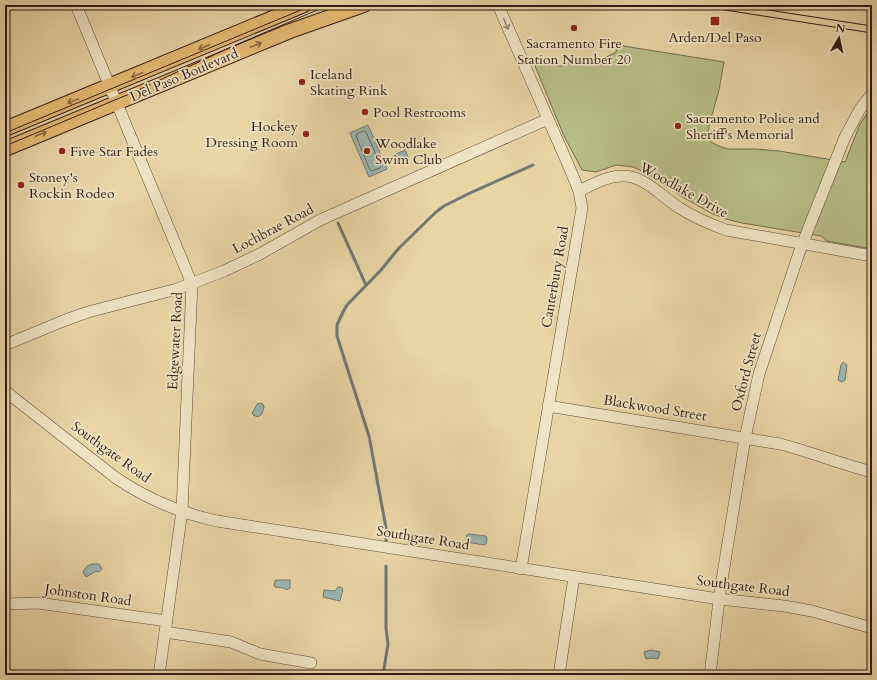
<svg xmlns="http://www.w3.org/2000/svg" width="877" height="680" font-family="Cardo,serif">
  <rect width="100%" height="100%" fill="#ead5a6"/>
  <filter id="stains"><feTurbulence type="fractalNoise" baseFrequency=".005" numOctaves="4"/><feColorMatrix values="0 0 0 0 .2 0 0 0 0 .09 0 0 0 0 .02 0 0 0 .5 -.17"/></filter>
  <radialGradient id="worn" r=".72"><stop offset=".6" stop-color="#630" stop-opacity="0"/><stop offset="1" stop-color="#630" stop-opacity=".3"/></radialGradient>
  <!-- green -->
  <path fill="#b7bd87" stroke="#746c4c" d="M 617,45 L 724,62 L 719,90 L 710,122 L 708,133 L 711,142 L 721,147 L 729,149 L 756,149 L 779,151 L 845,162 L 860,124 L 872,106 L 872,249 L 827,241 L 821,236 L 742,223 L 726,219 L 713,214 L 686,199 L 648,174 L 633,167 L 616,165 L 596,172 L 582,170 L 564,136 L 535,66 L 538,64 L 561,66 L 575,60 L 601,60 L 616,52 Z"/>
  <!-- water -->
  <g fill="#9db6b2" stroke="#727872">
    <path d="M 368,125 L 387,169 L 369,177 L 350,133 Z"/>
    <path d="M 405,150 L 409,159 L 396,165 L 392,156 Z"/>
    <path d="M 843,362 L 847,365 L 845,380 L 842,382 L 838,380 L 841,365 Z"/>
    <path d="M 260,403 L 263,404 L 264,407 L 262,414 L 258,417 L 253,415 L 252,412 L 253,412 L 257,404 Z"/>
    <path d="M 469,534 L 486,536 L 487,539 L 486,544 L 484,545 L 467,542 L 466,540 L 467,535 Z"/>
    <path d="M 92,564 L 99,564 L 102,569 L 99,572 L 96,571 L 86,577 L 83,572 L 87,566 Z"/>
    <path d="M 276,580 L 290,580 L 290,588 L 286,590 L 284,588 L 275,587 L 274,585 L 275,581 Z"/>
    <path d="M 338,587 L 341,587 L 343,589 L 340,601 L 323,597 L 324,590 L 335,591 Z"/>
    <path d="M 651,650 L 660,652 L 658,659 L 651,658 L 646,659 L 644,652 Z"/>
  </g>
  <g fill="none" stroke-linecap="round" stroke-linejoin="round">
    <!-- shore -->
    <path stroke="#676862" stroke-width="1" d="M 364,131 L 366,132 L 381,166 L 380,168 L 372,171 L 370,170 L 356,136 L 357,134 Z"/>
    <!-- stream -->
    <g stroke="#727872" stroke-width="3">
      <path d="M 338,223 L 366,285"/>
      <path d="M 386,541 L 386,528 L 369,436 L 337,336 L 337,325 L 343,312 L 347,305 L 381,270 L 399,248 L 436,212 L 444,206 L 470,193 L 533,165"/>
      <path d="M 383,675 L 388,644 L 386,628 L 386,566"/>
    </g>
    <!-- minor casing -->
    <g stroke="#5f4937" stroke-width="12">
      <g id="minor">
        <path d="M 76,5 L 192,284 L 182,511 L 159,675"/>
        <path d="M 498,5 L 567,162 L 579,191 L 582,208 L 521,569"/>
        <path d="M 579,191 C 592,185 607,176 622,176 C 644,175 662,197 678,207 C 693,217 710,224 726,230 L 872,256"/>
        <path d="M 5,345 L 63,321 L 88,312 L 177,289 L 224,271 L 260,254 L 320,220 L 548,119"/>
        <path d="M 5,391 L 116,478 C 147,499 180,513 217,521 L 719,599 L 784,606 L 812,611 L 872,628"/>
        <path d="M 548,406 L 780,444 C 811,452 841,464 872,472"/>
        <path d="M 5,604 L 38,603 L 167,621"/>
        <path d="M 165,632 L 231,642 L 260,654 L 311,663"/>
        <path d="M 559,675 L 574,577"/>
        <path d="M 710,675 L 720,592 L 745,438 L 759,374 L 799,253 L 809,227 L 845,137 L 860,109 L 872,94"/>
      </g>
    </g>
    <!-- major casing -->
    <g stroke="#311a12" stroke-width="16">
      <g id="major">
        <path d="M 5,129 L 304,5"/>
        <path d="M 5,149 L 290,31 L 364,5"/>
      </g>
    </g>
    <!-- minor -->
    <use href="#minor" stroke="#f1e4c5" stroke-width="11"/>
    <!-- major -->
    <use href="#major" stroke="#e5ba73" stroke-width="14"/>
    <!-- tram -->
    <g stroke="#311a12" stroke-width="1">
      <path d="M 693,5 L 872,33"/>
      <path d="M 736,5 L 872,26"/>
      <path d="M 5,133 L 313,5"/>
      <path d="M 5,146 L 134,92 L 231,47 L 329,5"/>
    </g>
  </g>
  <!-- one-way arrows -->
  <defs><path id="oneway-shaft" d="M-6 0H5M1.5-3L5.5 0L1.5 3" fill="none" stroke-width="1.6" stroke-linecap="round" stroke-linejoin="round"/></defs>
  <use stroke="#9b8974" href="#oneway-shaft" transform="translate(506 24) rotate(67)"/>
  <g stroke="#8b6a42">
    <use href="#oneway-shaft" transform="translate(256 45) rotate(-23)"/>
    <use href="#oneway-shaft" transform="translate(204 47) rotate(157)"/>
    <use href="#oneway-shaft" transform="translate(137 75) rotate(158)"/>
    <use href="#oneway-shaft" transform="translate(73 101) rotate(158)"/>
    <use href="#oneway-shaft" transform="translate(41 134) rotate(-23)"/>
  </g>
  <!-- markers -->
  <g fill="#8f2418" stroke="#f1e4c5" stroke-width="1.5">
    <rect x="710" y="16" width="10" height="10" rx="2"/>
    <circle cx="574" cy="28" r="4"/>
    <circle cx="302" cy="82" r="4"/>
    <circle cx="365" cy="112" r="4"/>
    <circle cx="678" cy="126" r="4"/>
    <circle cx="306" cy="134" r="4"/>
    <circle cx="62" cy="151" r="4"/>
    <circle cx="367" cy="151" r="4"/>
    <circle cx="21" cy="185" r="4"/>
  </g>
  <g text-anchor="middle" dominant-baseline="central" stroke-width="3.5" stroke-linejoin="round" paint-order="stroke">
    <!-- poi labels -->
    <g font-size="14" fill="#311a12" stroke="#f1e4c5" text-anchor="start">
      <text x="715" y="37" text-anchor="middle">Arden/Del Paso</text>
      <text x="574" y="43" text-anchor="middle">Sacramento Fire<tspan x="574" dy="16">Station Number 20</tspan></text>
      <text x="310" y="74">Iceland<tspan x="310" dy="16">Skating Rink</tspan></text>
      <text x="373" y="112">Pool Restrooms</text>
      <text x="686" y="118">Sacramento Police and<tspan x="686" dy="16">Sheriff's Memorial</tspan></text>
      <text x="298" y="126" text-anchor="end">Hockey<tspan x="298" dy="16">Dressing Room</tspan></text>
      <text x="375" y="143">Woodlake<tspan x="375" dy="16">Swim Club</tspan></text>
      <text x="70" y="151">Five Star Fades</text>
      <text x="29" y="177">Stoney's<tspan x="29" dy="16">Rockin Rodeo</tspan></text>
    </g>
    <!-- street labels -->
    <g font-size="14" fill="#311a12" stroke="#f1e4c5">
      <text transform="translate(184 75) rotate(-23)">Del Paso Boulevard</text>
      <text transform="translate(684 190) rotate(29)">Woodlake Drive</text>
      <text transform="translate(273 229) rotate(-28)">Lochbrae Road</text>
      <text transform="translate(555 277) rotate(-80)">Canterbury Road</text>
      <text transform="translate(175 341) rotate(-87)">Edgewater Road</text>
      <text transform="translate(746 372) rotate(-75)">Oxford Street</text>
      <text transform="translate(655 408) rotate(9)">Blackwood Street</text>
      <text transform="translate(111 452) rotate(36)">Southgate Road</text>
      <text transform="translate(423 538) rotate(9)">Southgate Road</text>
      <text transform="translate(743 586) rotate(7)">Southgate Road</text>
      <text transform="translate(88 595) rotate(8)">Johnston Road</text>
    </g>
  </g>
  <!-- margin -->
  <rect width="877" height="680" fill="none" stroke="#ead5a6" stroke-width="20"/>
  <rect x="6" y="6" width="865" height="668" fill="none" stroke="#311a12" stroke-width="2"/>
  <rect x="10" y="10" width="857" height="660" fill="none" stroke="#311a12"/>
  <!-- north arrow -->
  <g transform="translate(839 38) rotate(9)" stroke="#f1e4c5" stroke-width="3" paint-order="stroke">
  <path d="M0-3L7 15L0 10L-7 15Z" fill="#311a12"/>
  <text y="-6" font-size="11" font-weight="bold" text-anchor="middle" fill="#311a12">N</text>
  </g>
  <rect width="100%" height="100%" filter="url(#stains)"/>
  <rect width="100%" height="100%" fill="url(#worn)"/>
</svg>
